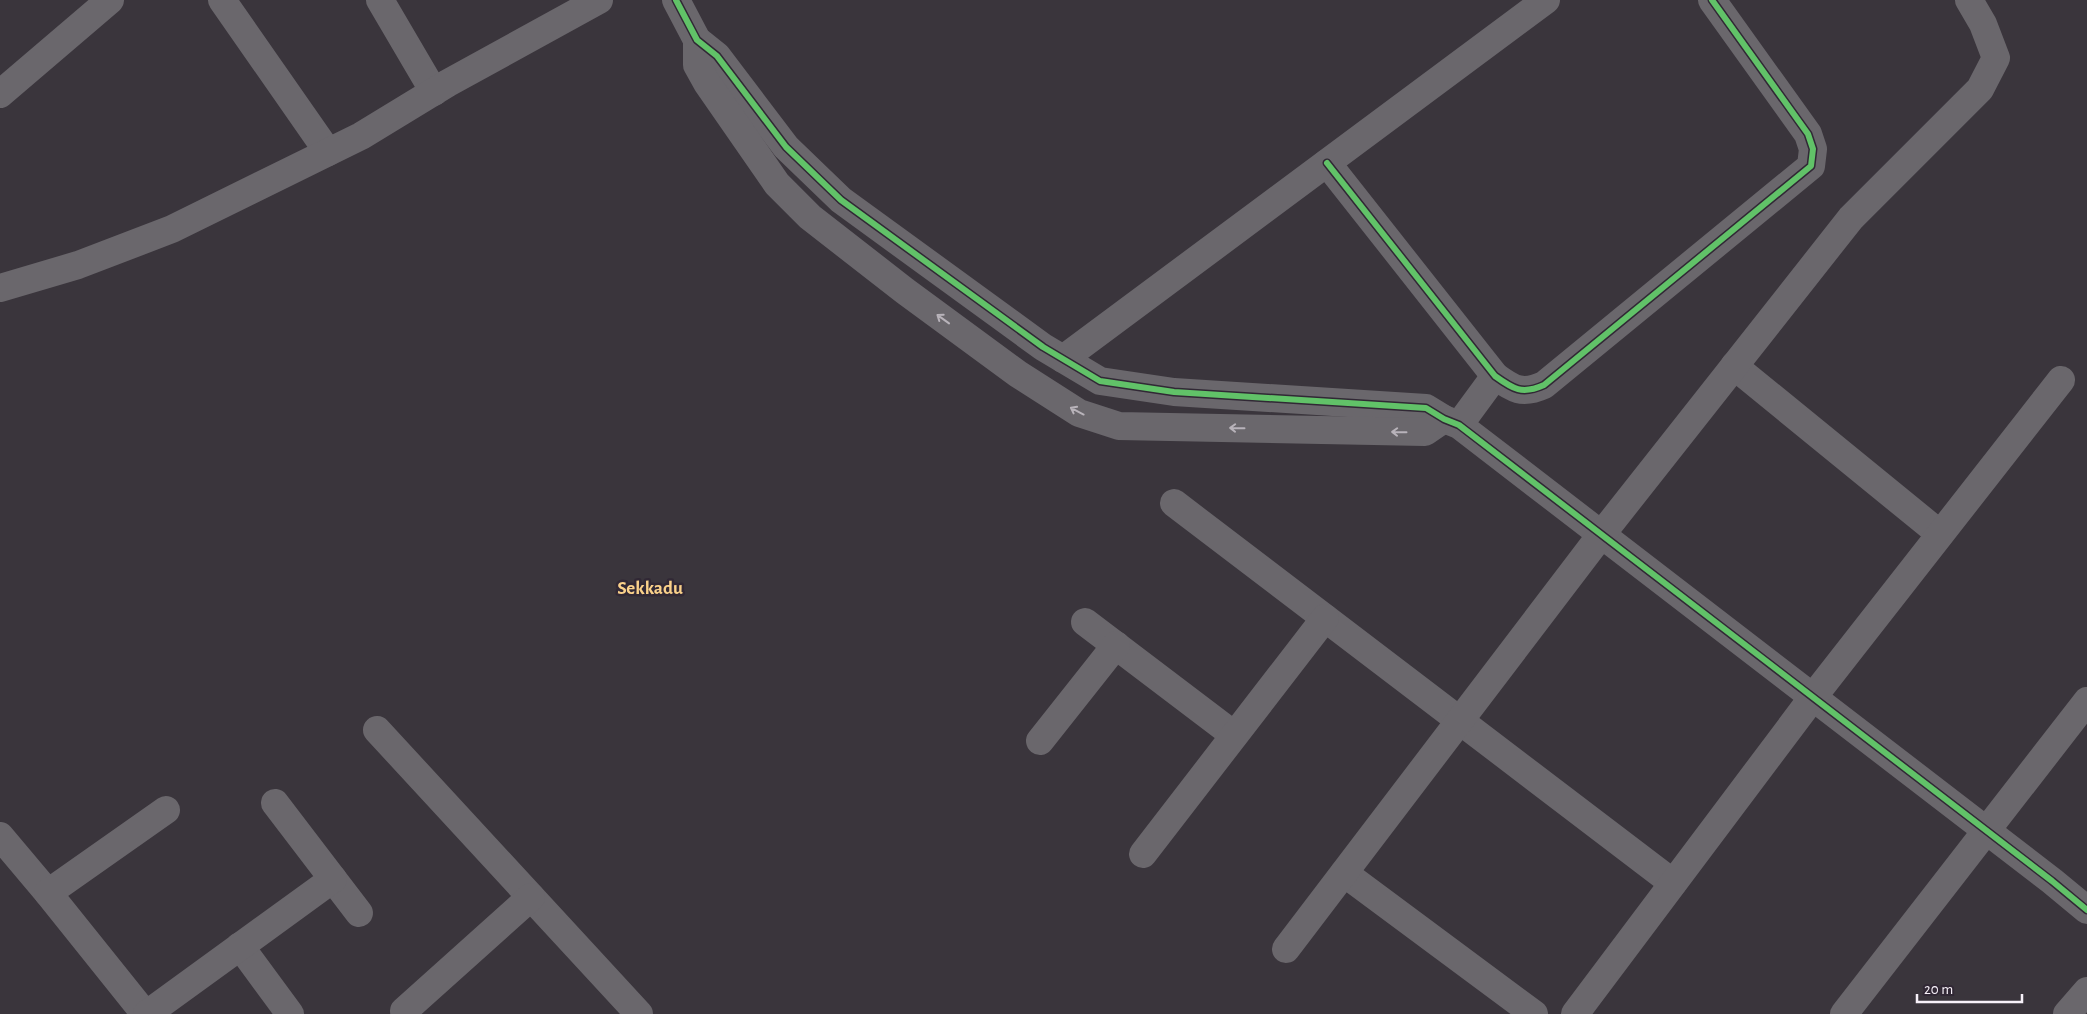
<svg xmlns="http://www.w3.org/2000/svg" width="2087" height="1014" font-family="'Alegreya Sans',sans-serif">
  <rect width="100%" height="100%" fill="#3a353c"/>
  <g fill="none" stroke-linecap="round" stroke-linejoin="round">
    <!-- minor -->
    <g stroke="#6a676c" stroke-width="28">
      <path d="M 222,0 L 328,152"/>
      <path d="M 380,0 L 434,92"/>
      <path d="M 676,0 L 697,40 L 717,56 L 786,147 L 841,200 L 1043,347 L 1100,381 L 1174,392 L 1426,408 L 1444,419 L 1459,425 L 2052,881 L 2087,910"/>
      <path d="M 697,40 L 697,65 L 707,83 L 777,184 L 810,217 L 905,291 L 1018,374 L 1079,413 L 1119,426 L 1425,432 L 1444,419"/>
      <path d="M 0,94 L 110,0"/>
      <path d="M 1327,163 L 1495,376 C 1513,389 1522,395 1544,385 L 1811,166 L 1813,149 L 1808,134 L 1712,0"/>
      <path d="M 0,288 L 78,265 L 172,229 L 361,136 L 448,83 L 599,0"/>
      <path d="M 1063,359 L 1546,0"/>
      <path d="M 1734,366 L 1940,534"/>
      <path d="M 1459,425 L 1495,376"/>
      <path d="M 1174,503 L 1673,883"/>
      <path d="M 1085,622 L 1234,735"/>
      <path d="M 377,730 L 639,1014"/>
      <path d="M 1040,741 L 1116,645"/>
      <path d="M 0,836 L 48,893"/>
      <path d="M 1143,854 L 1325,618"/>
      <path d="M 1344,873 L 1534,1014"/>
      <path d="M 333,879 L 359,913"/>
      <path d="M 240,946 L 290,1014"/>
      <path d="M 1286,949 L 1601,535 L 1851,218 L 1980,89 L 1996,58 L 1983,24 L 1969,0"/>
      <path d="M 404,1011 L 531,897"/>
      <path d="M 145,1014 L 48,893 L 166,810"/>
      <path d="M 147,1014 L 333,879 L 275,803"/>
      <path d="M 1575,1014 L 1813,697 L 2061,380"/>
      <path d="M 1844,1014 L 2087,701"/>
      <path d="M 2067,1014 L 2087,991"/>
    </g>
    <!-- cycleway casing -->
    <g stroke="#312835" stroke-width="9">
      <g id="cycleway">
        <path d="M 676,0 L 697,40 L 717,56 L 786,147 L 841,200 L 1043,347 L 1100,381 L 1174,392 L 1426,408 L 1444,419 L 1459,425 L 2052,881 L 2087,910"/>
        <path d="M 1327,163 L 1495,376 C 1513,389 1522,395 1544,385 L 1811,166 L 1813,149 L 1808,134 L 1712,0"/>
      </g>
    </g>
    <!-- cycleway -->
    <use href="#cycleway" stroke="#61c268" stroke-width="6"/>
  </g>
  <!-- one-way arrows -->
  <defs><path id="oneway-shaft" d="M-6 0H5M1.5-3L5.5 0L1.5 3" fill="none" stroke-width="1.6" stroke-linecap="round" stroke-linejoin="round" transform="scale(1.25)"/></defs>
  <g stroke="#b8b3ba">
    <use href="#oneway-shaft" transform="translate(943 319) rotate(-144)"/>
    <use href="#oneway-shaft" transform="translate(1077 411) rotate(-152)"/>
    <use href="#oneway-shaft" transform="translate(1237 428) rotate(-179)"/>
    <use href="#oneway-shaft" transform="translate(1399 432) rotate(-179)"/>
  </g>
  <g text-anchor="middle" dominant-baseline="central" stroke-width="5" stroke-linejoin="round" paint-order="stroke">
    <!-- district labels -->
    <g font-size="19" font-weight="bold" fill="#fad18a" stroke="#312835">
      <text x="650" y="588">Sekkadu</text>
    </g>
  </g>
  <!-- scale -->
  <path d="M1917 994v8h105v-8" fill="none" stroke="#f7f1f9" stroke-width="2.5"/>
  <text x="1924" y="994" font-size="15" fill="#f7f1f9" stroke="#312835" stroke-width="4" paint-order="stroke">20 m</text>
</svg>
